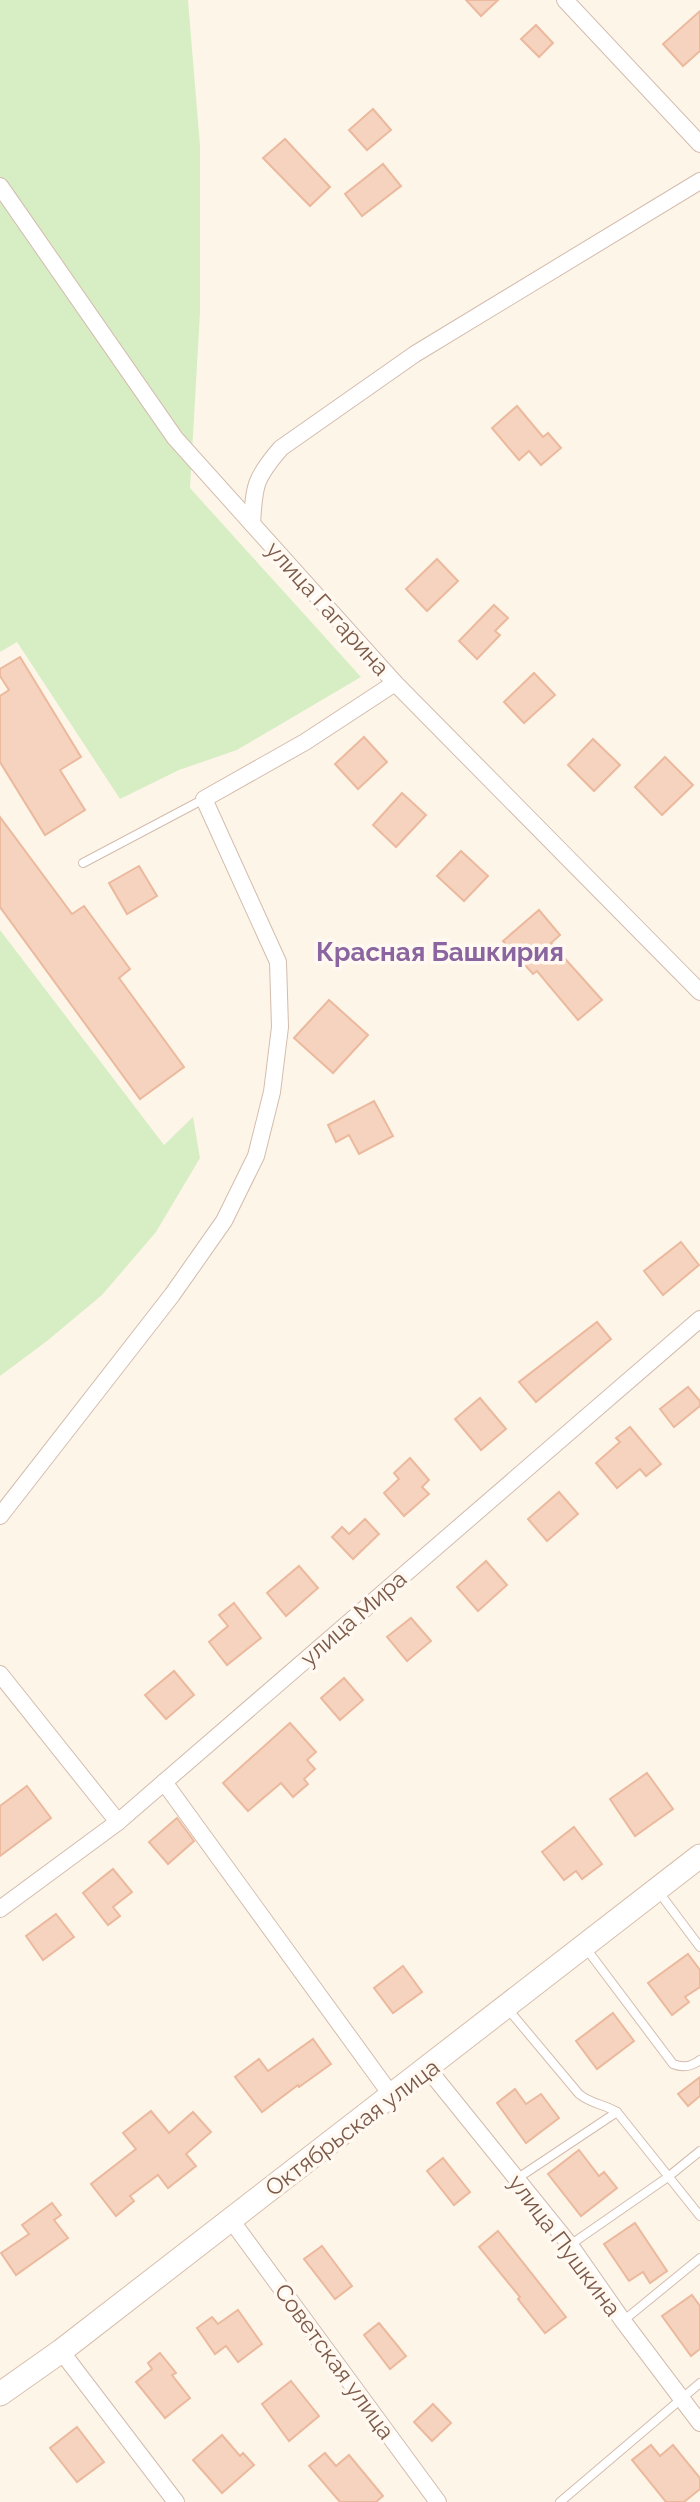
<svg xmlns="http://www.w3.org/2000/svg" width="700" height="2502" font-family="Raleway,sans-serif">
  <rect width="100%" height="100%" fill="#fef5e9"/>
  <!-- green -->
  <g fill="#d7eec5">
    <path d="M 0,0 L 188,0 L 200,146 L 200,312 L 190,488 L 361,677 L 237,750 L 179,770 L 120,799 L 17,642 L 0,652 Z"/>
    <path d="M 0,930 L 164,1145 L 193,1117 L 200,1158 L 156,1232 L 102,1295 L 47,1341 L 0,1376 Z"/>
  </g>
  <!-- building -->
  <g fill="#f6d3be" stroke="#ebb99d" stroke-width="2">
    <path d="M 466,0 L 498,0 L 481,16 Z"/>
    <path d="M 700,11 L 700,51 L 683,66 L 663,44 Z"/>
    <path d="M 536,25 L 553,43 L 539,57 L 521,39 Z"/>
    <path d="M 373,109 L 391,130 L 367,150 L 349,130 Z"/>
    <path d="M 285,139 L 330,187 L 310,206 L 263,158 Z"/>
    <path d="M 383,164 L 401,186 L 362,216 L 345,194 Z"/>
    <path d="M 517,406 L 543,437 L 548,433 L 561,448 L 541,465 L 529,451 L 519,460 L 492,428 Z"/>
    <path d="M 437,559 L 458,581 L 427,611 L 406,589 Z"/>
    <path d="M 494,605 L 508,618 L 495,631 L 500,635 L 477,659 L 459,641 Z"/>
    <path d="M 20,657 L 81,757 L 60,770 L 85,810 L 45,835 L 0,762 L 0,696 L 9,690 L 0,676 L 0,669 Z"/>
    <path d="M 534,673 L 555,695 L 524,723 L 504,702 Z"/>
    <path d="M 364,737 L 387,762 L 358,789 L 335,764 Z"/>
    <path d="M 593,739 L 620,765 L 594,791 L 568,765 Z"/>
    <path d="M 665,757 L 693,785 L 662,815 L 635,787 Z"/>
    <path d="M 402,793 L 426,815 L 396,847 L 373,825 Z"/>
    <path d="M 0,817 L 72,914 L 84,906 L 130,969 L 119,978 L 184,1067 L 140,1099 L 0,907 Z"/>
    <path d="M 461,851 L 488,876 L 464,901 L 437,876 Z"/>
    <path d="M 139,866 L 157,896 L 127,914 L 109,883 Z"/>
    <path d="M 539,910 L 560,935 L 551,943 L 602,1000 L 578,1020 L 537,971 L 533,974 L 503,941 Z"/>
    <path d="M 329,1000 L 368,1035 L 333,1073 L 294,1038 Z"/>
    <path d="M 374,1101 L 393,1136 L 359,1154 L 349,1135 L 336,1142 L 328,1125 Z"/>
    <path d="M 681,1242 L 699,1265 L 663,1295 L 644,1271 Z"/>
    <path d="M 597,1322 L 611,1339 L 536,1402 L 519,1382 Z"/>
    <path d="M 688,1387 L 700,1401 L 700,1406 L 674,1427 L 660,1409 Z"/>
    <path d="M 480,1398 L 506,1429 L 481,1450 L 455,1419 Z"/>
    <path d="M 630,1427 L 661,1464 L 646,1476 L 640,1469 L 617,1488 L 596,1463 L 620,1442 L 616,1438 Z"/>
    <path d="M 410,1458 L 429,1480 L 422,1487 L 429,1494 L 404,1516 L 384,1493 L 399,1479 L 394,1473 Z"/>
    <path d="M 559,1492 L 578,1514 L 547,1541 L 528,1519 Z"/>
    <path d="M 365,1519 L 379,1534 L 353,1559 L 332,1537 L 342,1527 L 349,1534 Z"/>
    <path d="M 486,1561 L 507,1585 L 478,1611 L 457,1587 Z"/>
    <path d="M 299,1566 L 318,1588 L 286,1616 L 267,1593 Z"/>
    <path d="M 234,1603 L 261,1638 L 227,1665 L 209,1642 L 228,1626 L 219,1615 Z"/>
    <path d="M 411,1618 L 431,1641 L 407,1661 L 387,1637 Z"/>
    <path d="M 174,1671 L 194,1695 L 166,1719 L 145,1695 Z"/>
    <path d="M 344,1678 L 363,1700 L 340,1720 L 321,1698 Z"/>
    <path d="M 290,1723 L 316,1752 L 307,1760 L 315,1769 L 304,1779 L 308,1784 L 293,1797 L 281,1783 L 248,1811 L 223,1783 Z"/>
    <path d="M 647,1773 L 673,1809 L 635,1836 L 610,1799 Z"/>
    <path d="M 27,1786 L 51,1818 L 0,1856 L 0,1806 Z"/>
    <path d="M 177,1818 L 194,1841 L 168,1864 L 149,1842 Z"/>
    <path d="M 574,1827 L 602,1864 L 582,1879 L 576,1871 L 564,1880 L 542,1852 Z"/>
    <path d="M 113,1869 L 132,1892 L 113,1907 L 120,1916 L 108,1925 L 83,1893 Z"/>
    <path d="M 56,1914 L 74,1937 L 43,1960 L 26,1936 Z"/>
    <path d="M 688,1954 L 700,1970 L 700,1987 L 685,1997 L 689,2002 L 672,2015 L 648,1983 Z"/>
    <path d="M 403,1966 L 422,1992 L 393,2013 L 374,1988 Z"/>
    <path d="M 613,2013 L 634,2041 L 597,2069 L 576,2041 Z"/>
    <path d="M 313,2039 L 331,2064 L 299,2087 L 298,2085 L 262,2112 L 235,2077 L 259,2059 L 268,2071 Z"/>
    <path d="M 700,2077 L 700,2096 L 688,2106 L 678,2094 Z"/>
    <path d="M 515,2089 L 526,2104 L 541,2094 L 559,2118 L 526,2143 L 497,2103 Z"/>
    <path d="M 151,2111 L 169,2133 L 193,2112 L 211,2132 L 186,2154 L 196,2166 L 168,2188 L 158,2175 L 130,2196 L 134,2201 L 116,2216 L 91,2184 L 136,2149 L 123,2133 Z"/>
    <path d="M 579,2150 L 599,2176 L 604,2172 L 617,2188 L 581,2216 L 548,2174 Z"/>
    <path d="M 443,2158 L 470,2192 L 454,2205 L 427,2171 Z"/>
    <path d="M 52,2203 L 61,2215 L 54,2220 L 68,2238 L 16,2275 L 1,2253 L 29,2234 L 22,2225 Z"/>
    <path d="M 635,2223 L 667,2271 L 650,2283 L 643,2272 L 629,2281 L 604,2244 Z"/>
    <path d="M 498,2231 L 566,2317 L 545,2333 L 518,2299 L 520,2297 L 479,2247 Z"/>
    <path d="M 322,2246 L 352,2286 L 335,2299 L 304,2259 Z"/>
    <path d="M 692,2295 L 700,2306 L 700,2349 L 691,2356 L 662,2316 Z"/>
    <path d="M 238,2310 L 262,2344 L 238,2362 L 226,2346 L 215,2354 L 197,2328 L 212,2317 L 218,2324 Z"/>
    <path d="M 379,2323 L 406,2356 L 390,2369 L 364,2335 Z"/>
    <path d="M 160,2353 L 176,2373 L 172,2375 L 190,2398 L 165,2418 L 136,2382 L 152,2369 L 148,2363 Z"/>
    <path d="M 291,2381 L 319,2416 L 289,2441 L 262,2404 Z"/>
    <path d="M 433,2404 L 451,2423 L 432,2441 L 414,2422 Z"/>
    <path d="M 77,2427 L 104,2462 L 77,2482 L 50,2448 Z"/>
    <path d="M 222,2435 L 240,2456 L 243,2453 L 254,2465 L 222,2493 L 193,2460 Z"/>
    <path d="M 651,2445 L 660,2456 L 673,2445 L 700,2478 L 700,2489 L 684,2502 L 666,2502 L 632,2460 Z"/>
    <path d="M 325,2453 L 336,2466 L 349,2455 L 383,2496 L 376,2502 L 340,2502 L 309,2466 Z"/>
  </g>
  <g fill="none" stroke-linecap="round" stroke-linejoin="round">
    <!-- lane casing -->
    <g stroke="#d3bcad" stroke-width="10">
      <g id="lane">
        <path d="M 83,863 L 204,799"/>
        <path d="M 658,1891 L 700,1947"/>
        <path d="M 585,1947 L 673,2064 C 683,2068 691,2067 700,2060"/>
        <path d="M 507,2008 L 579,2094 C 591,2104 604,2104 617,2112"/>
        <path d="M 515,2180 L 617,2112 L 700,2216"/>
        <path d="M 570,2245 L 668,2177 L 700,2151"/>
        <path d="M 623,2321 L 700,2258"/>
        <path d="M 560,2502 L 700,2383"/>
      </g>
    </g>
    <!-- street casing -->
    <g stroke="#d3bcad" stroke-width="18">
      <g id="street">
        <path d="M 565,0 L 700,144"/>
        <path d="M 0,186 L 175,438 L 395,683 L 700,992"/>
        <path d="M 252,524 C 254,485 255,478 281,448 L 415,354 L 700,181"/>
        <path d="M 0,1516 L 172,1295 L 224,1221 L 256,1156 L 272,1092 L 280,1027 L 278,962 L 204,799 L 305,742 L 395,683"/>
        <path d="M 0,1674 L 118,1822"/>
        <path d="M 164,1782 L 392,2096"/>
        <path d="M 0,1909 L 118,1822 L 700,1319"/>
        <path d="M 428,2069 L 570,2245 L 623,2321 L 700,2423"/>
        <path d="M 231,2220 L 438,2502"/>
        <path d="M 61,2351 L 176,2502"/>
      </g>
    </g>
    <!-- secondary casing -->
    <g stroke="#d8bfac" stroke-width="25">
      <path id="secondary" d="M 0,2394 L 61,2351 L 700,1856"/>
    </g>
    <!-- lane -->
    <use href="#lane" stroke="#fff" stroke-width="8"/>
    <!-- street -->
    <use href="#street" stroke="#fff" stroke-width="16"/>
    <!-- secondary -->
    <use href="#secondary" stroke="#fff" stroke-width="23"/>
  </g>
  <g text-anchor="middle" dominant-baseline="central" stroke-width="7" stroke-linejoin="round" paint-order="stroke">
    <!-- street labels -->
    <g font-size="23" fill="#7c5a49" stroke="#fff9f1">
      <text transform="translate(328 608) rotate(48)">улица Гагарина</text>
      <text transform="translate(353 1618) rotate(-41)">улица Мира</text>
      <text transform="translate(352 2127) rotate(-37)">Октябрьская улица</text>
      <text transform="translate(565 2245) rotate(53)">улица Пушкина</text>
      <text transform="translate(335 2361) rotate(54)">Советская улица</text>
    </g>
    <!-- quarter labels -->
    <g font-size="26" font-weight="bold" fill="#8a659f" stroke="#fff9f1">
      <text x="440" y="952">Красная Башкирия</text>
    </g>
  </g>
</svg>
